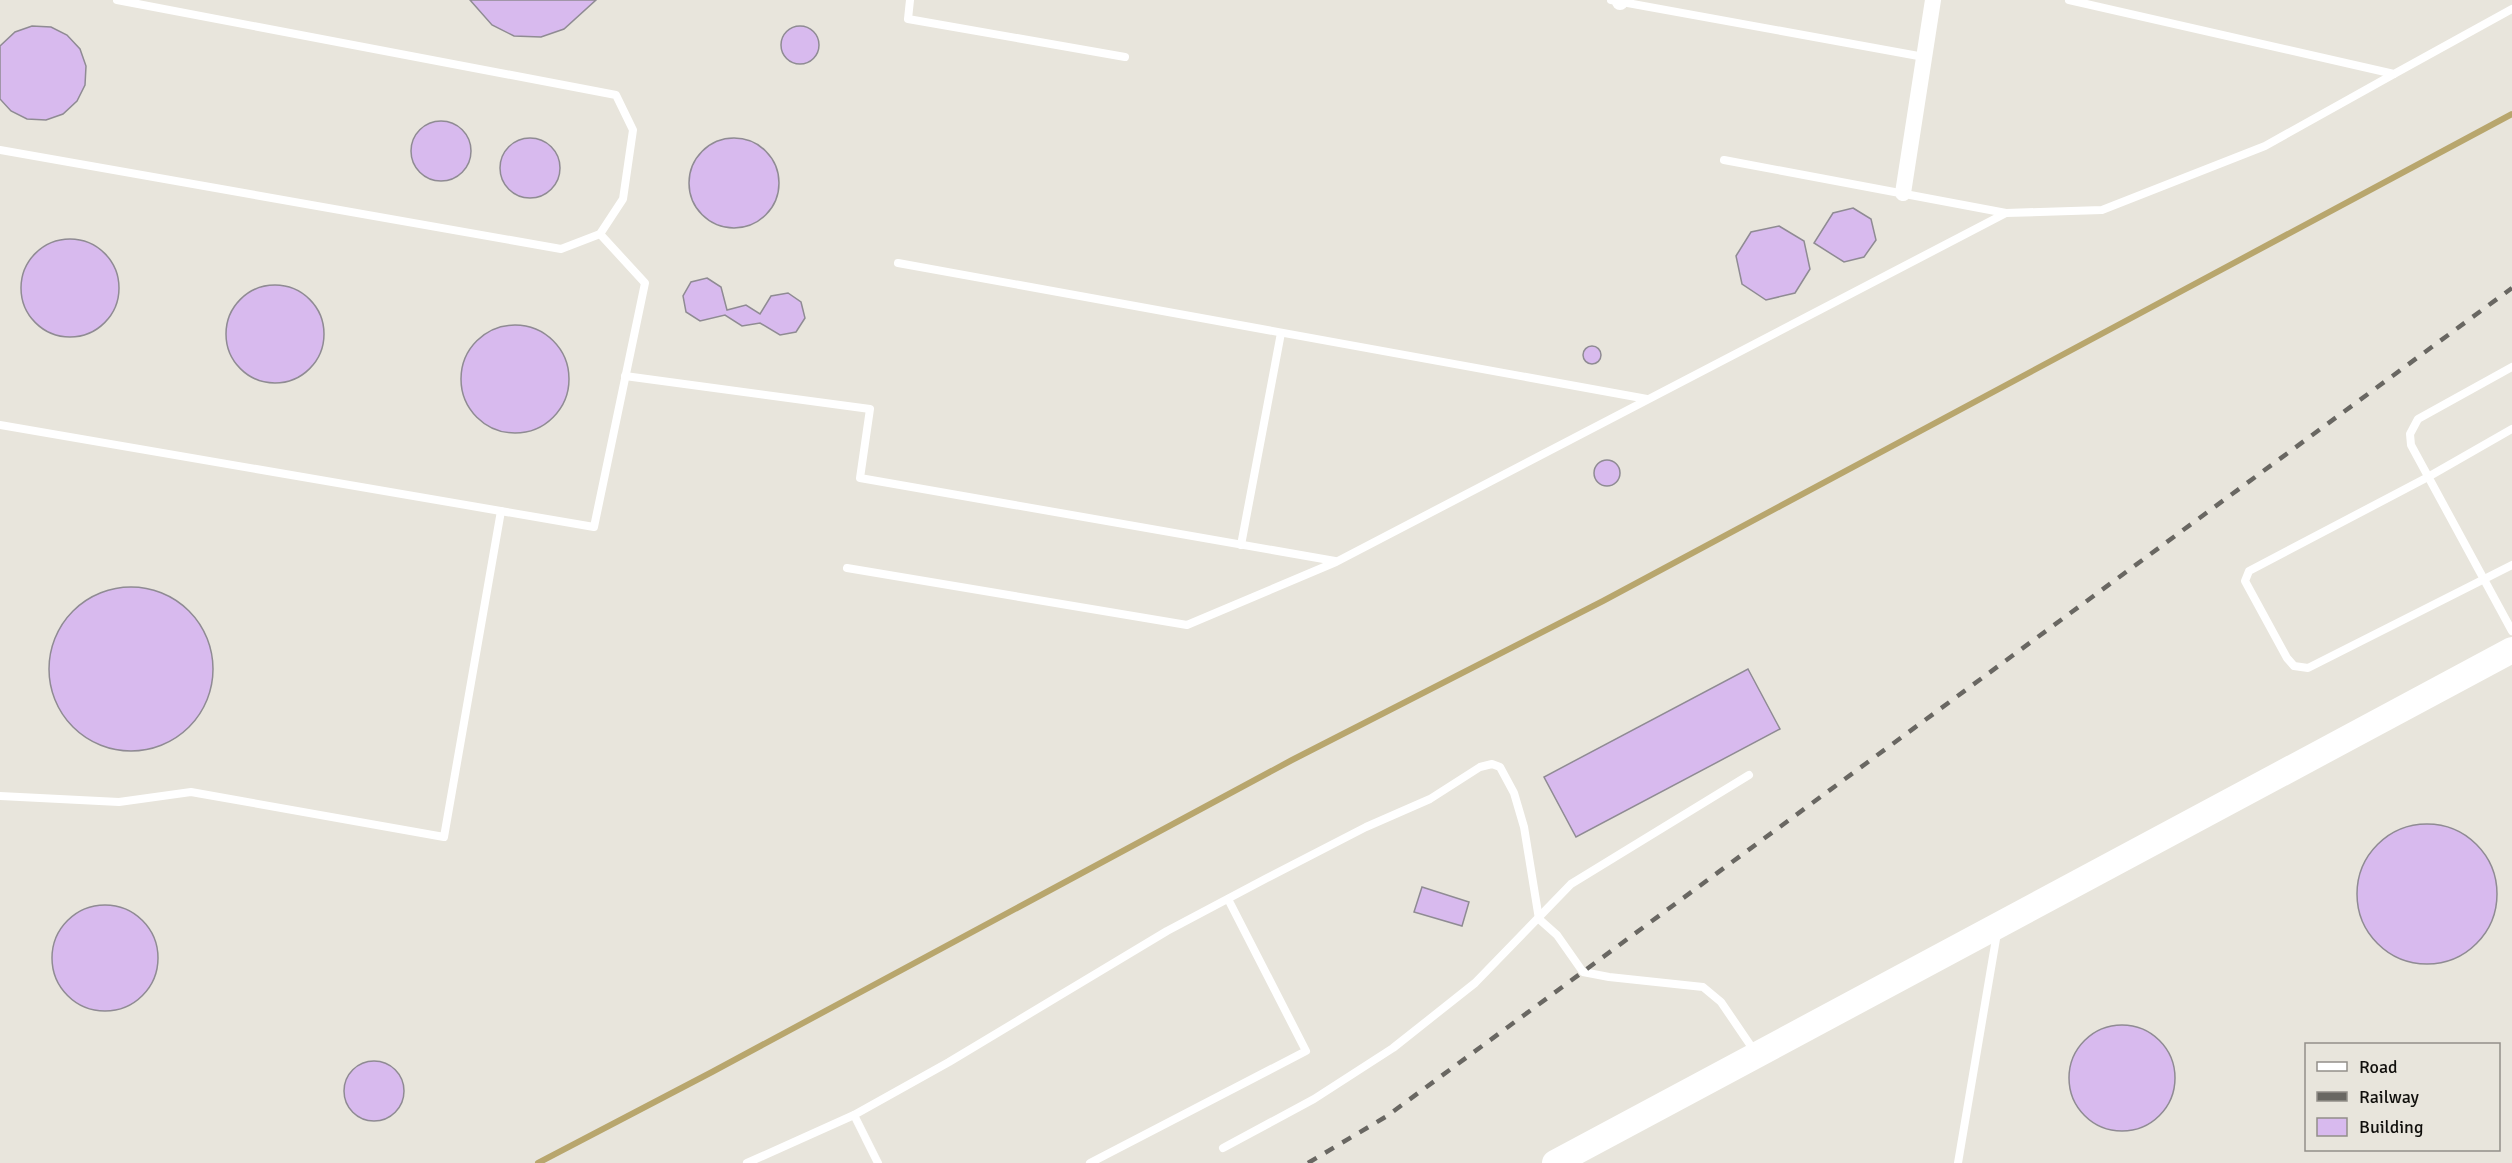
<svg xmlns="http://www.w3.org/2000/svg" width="2512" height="1163" font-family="Signika,sans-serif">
  <rect width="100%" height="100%" fill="#e8e5dc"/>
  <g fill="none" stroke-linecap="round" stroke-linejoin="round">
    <!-- stream -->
    <path stroke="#b8a66d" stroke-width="6" d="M 538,1163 L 712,1072 L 1292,760 L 1603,601 L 2512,114"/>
  </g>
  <!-- building -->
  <g fill="#d8baee" stroke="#8f8b93" stroke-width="1.5">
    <path d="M 470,0 L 596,0 L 564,29 L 541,37 L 514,36 L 492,25 Z"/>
    <path d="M 32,26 L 51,27 L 67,35 L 80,49 L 86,66 L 85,85 L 77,101 L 63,114 L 46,120 L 27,119 L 11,111 L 0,99 L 0,46 L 15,32 Z"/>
    <circle cx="800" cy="45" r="19"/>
    <circle cx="441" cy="151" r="30"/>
    <circle cx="734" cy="183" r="45"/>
    <circle cx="530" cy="168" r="30"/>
    <path d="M 1853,208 L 1871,219 L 1876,240 L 1864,257 L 1844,262 L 1814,243 L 1833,213 Z"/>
    <path d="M 1779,226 L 1804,241 L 1810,269 L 1795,293 L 1766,300 L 1742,284 L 1736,256 L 1751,232 Z"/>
    <circle cx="70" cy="288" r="49"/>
    <path d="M 707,278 L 721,287 L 727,310 L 746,305 L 760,314 L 771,296 L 788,293 L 801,302 L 805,318 L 796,332 L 780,335 L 760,323 L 742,326 L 725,315 L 700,321 L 686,312 L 683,296 L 691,282 Z"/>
    <circle cx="275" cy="334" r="49"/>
    <circle cx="515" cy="379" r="54"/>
    <circle cx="1592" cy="355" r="9"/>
    <circle cx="1607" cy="473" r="13"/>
    <circle cx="131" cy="669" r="82"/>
    <path d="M 1748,669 L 1780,729 L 1576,837 L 1544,777 Z"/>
    <circle cx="2427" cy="894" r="70"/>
    <path d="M 1422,887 L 1469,902 L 1462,926 L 1414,912 Z"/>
    <circle cx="105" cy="958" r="53"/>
    <circle cx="2122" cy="1078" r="53"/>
    <circle cx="374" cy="1091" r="30"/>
  </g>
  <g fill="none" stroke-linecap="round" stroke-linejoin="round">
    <!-- lane -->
    <g stroke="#fff" stroke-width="8">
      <path d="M 910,0 L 908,19 L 1125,57"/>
      <path d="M 1611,0 L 1924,57"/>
      <path d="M 2069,0 L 2394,74 L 2512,9"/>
      <path d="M 0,150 L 561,249 L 600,234 L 623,199 L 633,130 L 616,95 L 117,0"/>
      <path d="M 1724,160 L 2006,213"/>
      <path d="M 898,263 L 1647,399"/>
      <path d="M 2512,367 L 2418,419 L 2410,434 L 2411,445 L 2512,631"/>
      <path d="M 625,376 L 870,409 L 860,478 L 1335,561"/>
      <path d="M 0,425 L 594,527 L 645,283 L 600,234"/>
      <path d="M 2512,429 L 2428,477 L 2249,571 L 2245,581 L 2287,658 L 2294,666 L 2308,668 L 2512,565"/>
      <path d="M 1241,545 L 1281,333"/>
      <path d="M 847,568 L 1187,625 L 1336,562 L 2006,213 L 2102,210 L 2265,146 L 2394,74"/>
      <path d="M 0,796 L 119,802 L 191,792 L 444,837 L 501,511"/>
      <path d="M 854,1115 L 878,1163"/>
      <path d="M 1223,1148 L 1314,1099 L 1393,1048 L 1475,983 L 1571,884 L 1749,775"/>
      <path d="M 747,1163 L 854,1115 L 949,1062 L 1167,931 L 1267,878 L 1366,827 L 1430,799 L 1480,767 L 1492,764 L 1500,767 L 1514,793 L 1524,827 L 1539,919 L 1557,935 L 1583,972 L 1609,977 L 1703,987 L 1721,1002 L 1755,1052"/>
      <path d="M 1090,1163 L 1306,1051 L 1228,899"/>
      <path d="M 1958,1163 L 1997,933"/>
    </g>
    <!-- street -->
    <g stroke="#fff" stroke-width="16">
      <path d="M 1620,2 L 1620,0"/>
      <path d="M 1903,193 L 1933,0"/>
    </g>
    <!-- primary -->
    <path stroke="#fff" stroke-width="26" d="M 1555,1163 L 2512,650"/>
    <!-- rail -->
    <path stroke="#696762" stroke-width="4.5" stroke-dasharray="10 10" stroke-linecap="butt" d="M 1308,1163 L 1387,1116 L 2512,288"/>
  </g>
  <!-- legend -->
  <rect x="2305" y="1043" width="195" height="108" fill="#e8e5dc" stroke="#928f89" stroke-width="1.5"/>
  <rect x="2317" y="1062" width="30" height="9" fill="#ffffff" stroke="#928f89" stroke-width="1.5"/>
  <text x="2359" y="1073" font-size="18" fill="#100f0c">Road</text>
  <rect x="2317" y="1092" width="30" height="9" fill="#696762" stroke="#928f89" stroke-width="1.5"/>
  <text x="2359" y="1103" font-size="18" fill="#100f0c">Railway</text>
  <rect x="2317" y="1118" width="30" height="18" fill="#d8baee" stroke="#928f89" stroke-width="1.5"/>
  <text x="2359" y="1133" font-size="18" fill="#100f0c">Building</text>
</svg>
